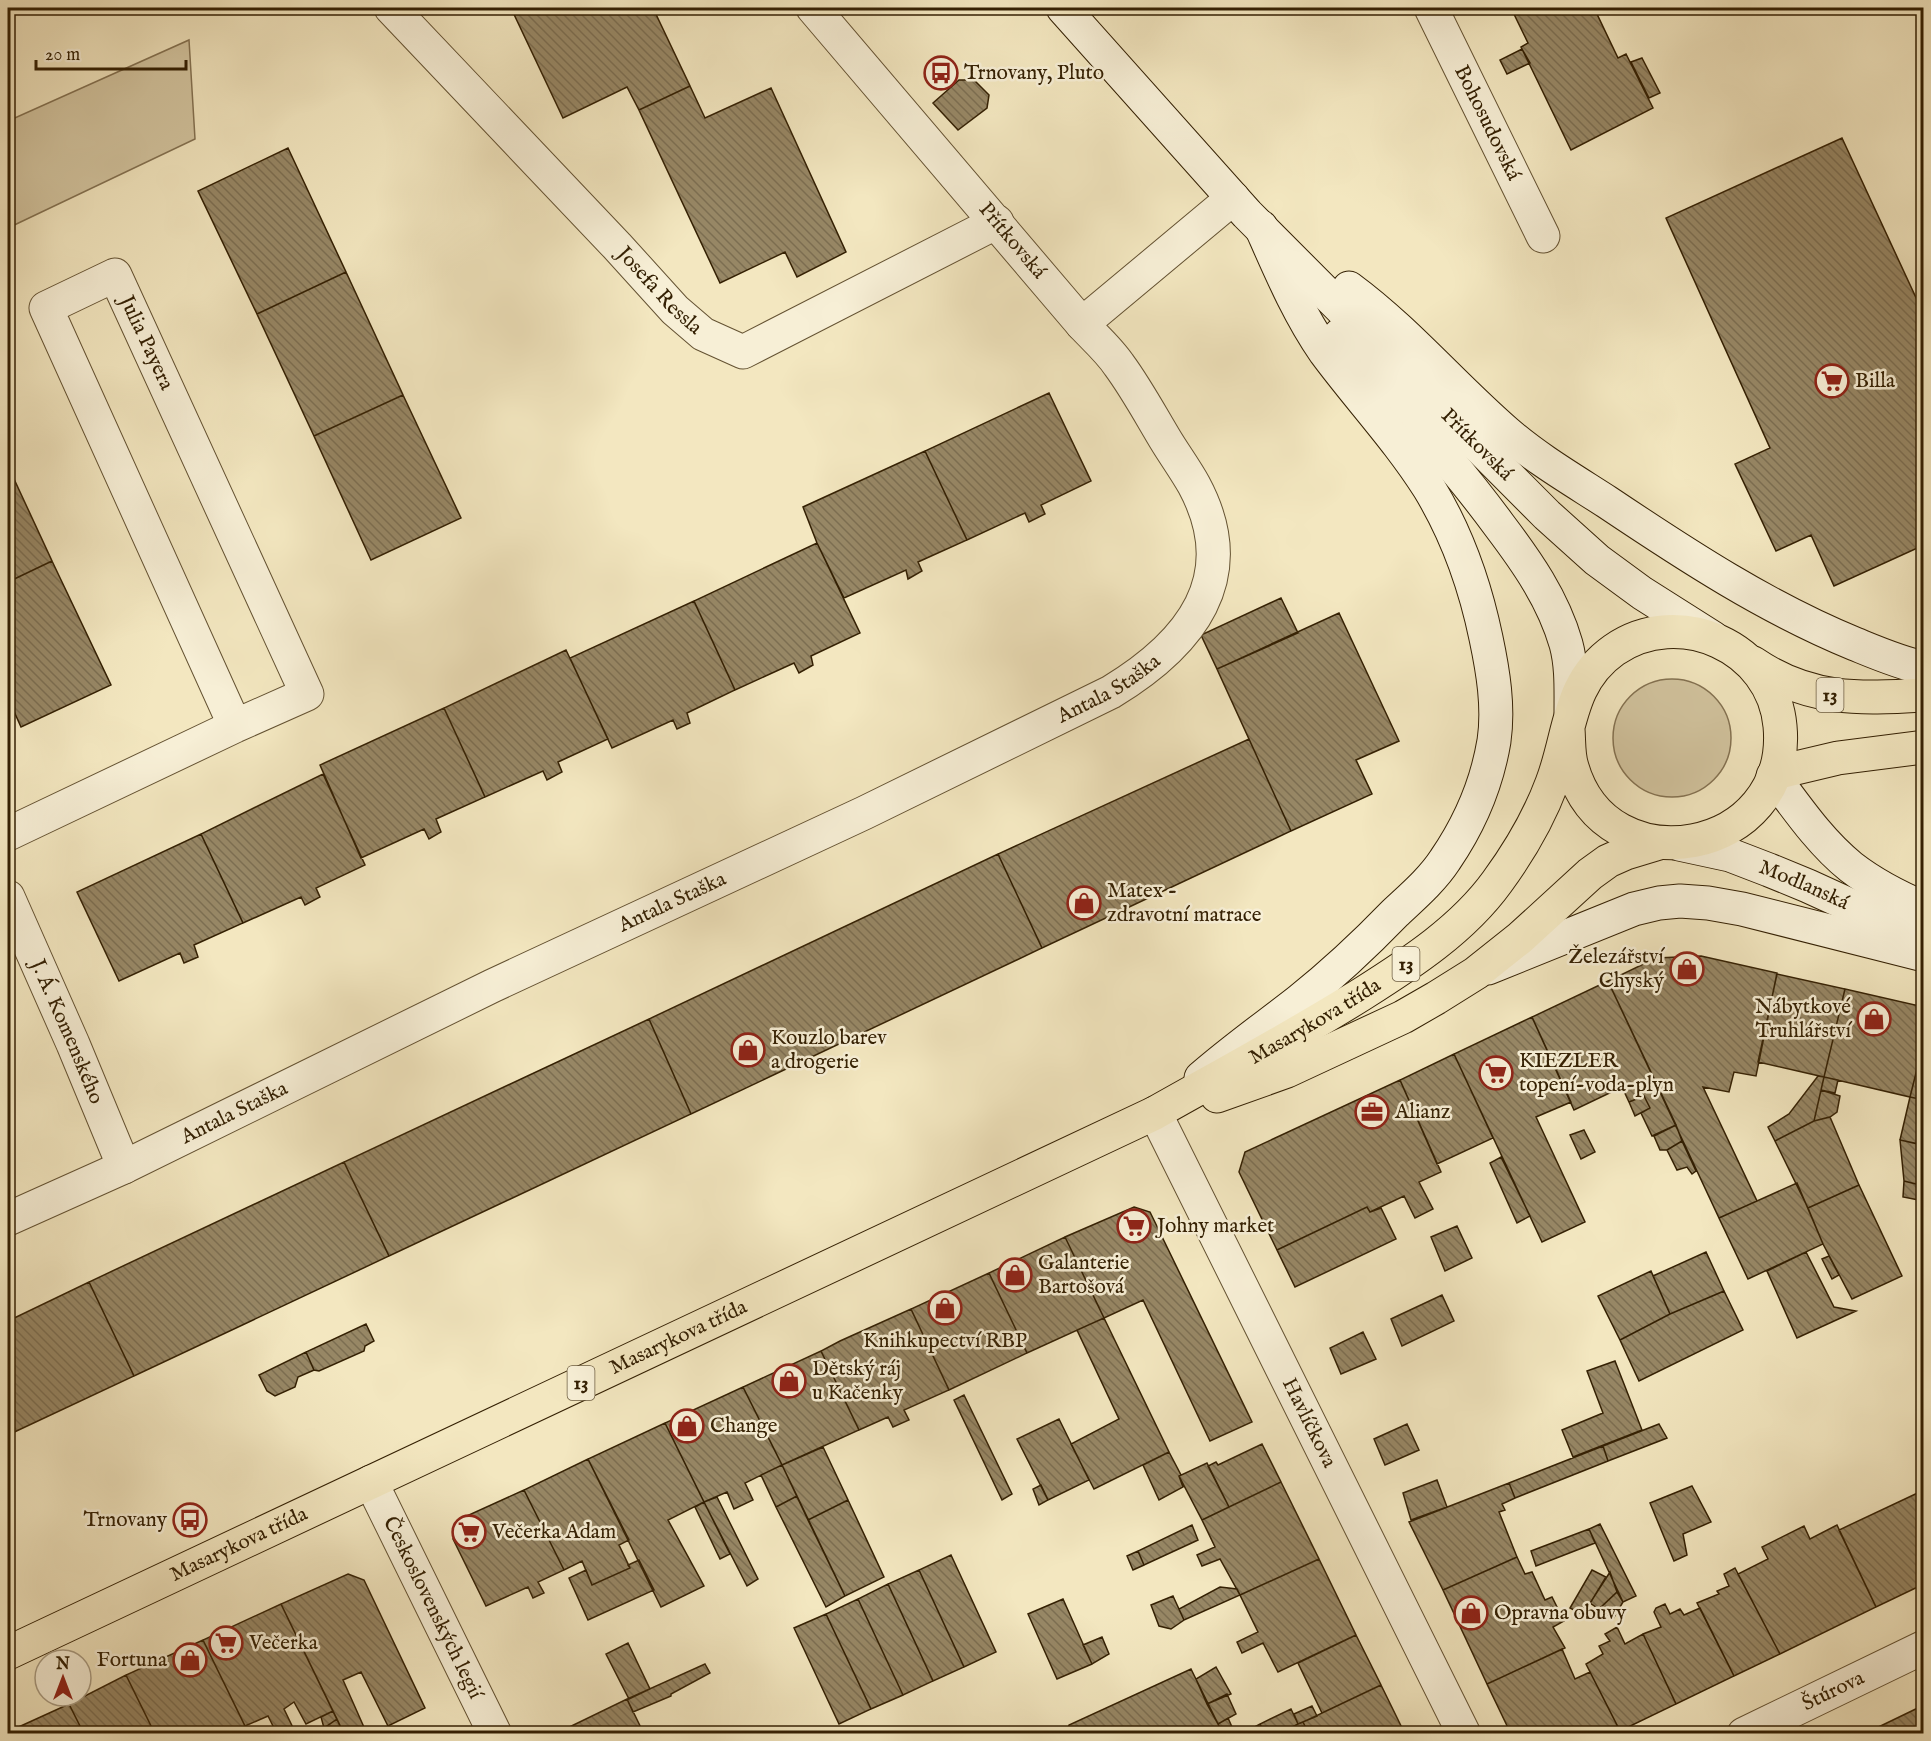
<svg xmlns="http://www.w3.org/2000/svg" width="1931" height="1741" font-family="'IM FELL English',serif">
  <defs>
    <pattern id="building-back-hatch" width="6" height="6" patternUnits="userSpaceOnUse" patternTransform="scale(1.5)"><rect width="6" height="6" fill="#978765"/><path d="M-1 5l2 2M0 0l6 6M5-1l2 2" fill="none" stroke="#7c6e51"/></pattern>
  </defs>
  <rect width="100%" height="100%" fill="#f3e7c0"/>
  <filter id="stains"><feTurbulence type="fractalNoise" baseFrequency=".00333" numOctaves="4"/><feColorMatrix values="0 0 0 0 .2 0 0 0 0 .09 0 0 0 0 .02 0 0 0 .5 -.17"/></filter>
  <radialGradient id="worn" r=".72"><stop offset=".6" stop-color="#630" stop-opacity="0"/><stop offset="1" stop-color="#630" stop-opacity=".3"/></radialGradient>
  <path fill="#d3c5a0" stroke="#847252" stroke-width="1.5" d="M189 40 195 139 8 228V121Z
    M1613 738a59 59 0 1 1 118 0a59 59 0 1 1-118 0Z"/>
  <path fill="url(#building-back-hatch)" stroke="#342003" stroke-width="1.5" d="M511 8H653L690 86 639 110 627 87 563 118Z
    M1511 8H1605L1606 10 1597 14 1618 58 1626 54 1653 108 1571 150 1522 49 1521 47 1528 43Z
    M1746 8H1763L1749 13Z
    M1522 49 1530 63 1507 74 1500 60Z
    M1642 58 1660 93 1649 98 1631 62Z
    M959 80H974L989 95 987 108 958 130 933 103Z
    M690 86 705 118 771 88 846 252 797 277 785 252 720 283 639 110Z
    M1842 138 1924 315V545L1834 586 1811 535 1776 551 1735 464 1770 448 1666 218Z
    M288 148 346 272 257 314 198 191Z
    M346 272 403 395 314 436 257 314Z
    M1049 393 1091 481 1041 505 1045 514 1029 522 1025 513 967 540 925 451Z
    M403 395 461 518 371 560 314 436Z
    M925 451 967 540 918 562 922 571 908 579 906 570 844 598 817 543 803 507Z
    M8 466 52 561 8 582Z
    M817 543 860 633 811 656 813 665 799 673 794 663 735 690 694 601Z
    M52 561 111 685 21 727 8 698V582Z
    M1281 598 1298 633 1217 669 1201 635Z
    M694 601 735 690 687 713 690 723 677 729 673 720 612 748 570 658Z
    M1339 613 1399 741 1356 760 1372 794 1291 831 1217 669Z
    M566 650 608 739 558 762 562 772 547 780 543 771 485 797 444 708Z
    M444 708 485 797 436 819 441 832 429 839 424 829 361 858 320 765Z
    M1249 739 1291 831 1042 948 998 854Z
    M323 774 365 865 316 888 320 897 305 905 301 897 243 923 201 834Z
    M201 834 243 923 194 945 198 957 184 963 180 953 119 981 77 892Z
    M998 854 1042 948 691 1114 649 1019Z
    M1701 956 1777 973 1756 1076 1734 1072 1729 1092 1703 1087 1757 1201 1719 1218 1608 981 1656 958Z
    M1777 974 1845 989 1824 1077 1758 1062Z
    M1608 981 1676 1125 1652 1136 1641 1113 1650 1108 1644 1096 1629 1102 1622 1087 1574 1110 1532 1017Z
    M1845 989 1924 1007V1041L1910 1097 1824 1077Z
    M1532 1017 1571 1102 1536 1117 1585 1222 1542 1242 1454 1054Z
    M649 1019 691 1114 389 1256 344 1162Z
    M1924 1041V1100L1910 1097Z
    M1454 1054 1493 1138 1437 1164 1400 1080Z
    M1818 1076 1824 1077 1814 1121 1775 1141 1768 1127 1789 1114Z
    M1824 1077 1838 1080 1835 1093 1821 1090Z
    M1400 1080 1441 1172 1419 1182 1433 1209 1415 1218 1404 1196 1370 1212 1367 1207 1277 1250 1239 1172 1245 1152Z
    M1821 1090 1840 1096 1837 1112 1830 1117 1814 1121Z
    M1644 1096 1650 1108 1635 1116 1629 1102Z
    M1910 1097 1924 1100V1120L1918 1144 1900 1140Z
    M1830 1117 1859 1185 1808 1208 1775 1141 1814 1121Z
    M1676 1125 1682 1141 1667 1150H1660L1654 1136Z
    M1584 1130 1595 1152 1581 1159 1570 1135Z
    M1900 1140 1924 1145V1186L1904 1181Z
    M1682 1141 1696 1171 1692 1174 1687 1167 1677 1170 1667 1150Z
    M1501 1157 1530 1216 1517 1223 1490 1163Z
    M344 1162 389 1256 134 1376 89 1282Z
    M1904 1181 1924 1186V1201L1903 1197Z
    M1797 1183 1823 1244 1748 1279 1719 1218Z
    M1859 1185 1902 1276 1852 1299 1823 1244 1808 1208Z
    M1134 1207 1150 1212 1252 1422 1210 1441 1143 1300 1104 1318 1065 1237Z
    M1367 1207 1370 1212 1381 1208 1396 1239 1295 1287 1277 1250Z
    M1457 1226 1472 1258 1445 1271 1431 1237Z
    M1065 1237 1104 1318 1027 1353 989 1273Z
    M1706 1252 1724 1291 1670 1314 1653 1276Z
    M1806 1252 1834 1307 1856 1311 1797 1338 1767 1271Z
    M1829 1256 1839 1275 1832 1279 1822 1259Z
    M1651 1271 1670 1314 1620 1340 1598 1296Z
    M989 1273 1027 1353 949 1390 911 1309Z
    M89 1282 134 1376 8 1435V1321Z
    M1724 1291 1743 1330 1639 1381 1620 1340 1670 1314Z
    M1442 1295 1454 1321 1402 1346 1391 1319Z
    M911 1309 949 1390 904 1410 909 1420 893 1427 888 1417 859 1430 821 1351 840 1341Z
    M1104 1318 1169 1452 1094 1489 1071 1444 1119 1419 1077 1330Z
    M366 1324 374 1341 365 1346 364 1351 319 1371 314 1370 306 1352Z
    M1363 1332 1376 1359 1341 1374 1330 1348Z
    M821 1351 859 1430 782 1465 743 1387Z
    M306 1352 314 1370 298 1377 295 1387 275 1396 267 1391 259 1375Z
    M1615 1361 1642 1430 1573 1457 1562 1430 1603 1413 1587 1371Z
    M743 1387 782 1465 745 1483 753 1500 734 1509 727 1492 704 1502 665 1423Z
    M964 1395 1012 1494 1002 1500 954 1400Z
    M1059 1419 1089 1480 1048 1500 1017 1439Z
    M665 1423 704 1502 668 1520 704 1586 661 1607 588 1459Z
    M1407 1424 1419 1450 1385 1465 1374 1439Z
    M1659 1424 1667 1438 1608 1461 1603 1446Z
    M1262 1444 1281 1482 1229 1507 1208 1466 1216 1462 1218 1465Z
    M1603 1446 1608 1461 1515 1498 1509 1483Z
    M823 1447 848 1500 808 1520 782 1465Z
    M1169 1452 1181 1475 1179 1476 1183 1487 1159 1500 1143 1465Z
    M588 1459 629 1540 619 1545 630 1568 592 1585 582 1561 564 1570 524 1490Z
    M1207 1463 1229 1507 1202 1520 1179 1476Z
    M782 1465 797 1496 776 1507 761 1475Z
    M1437 1480 1447 1507 1411 1520 1403 1493Z
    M1281 1482 1319 1559 1240 1595 1220 1559 1202 1566 1197 1555 1215 1547 1202 1520Z
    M1509 1483 1515 1498 1502 1504 1505 1510 1499 1512 1517 1557 1443 1590 1409 1522Z
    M1041 1485 1048 1500 1039 1505 1033 1489Z
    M1692 1486 1711 1522 1683 1534 1687 1555 1674 1561 1650 1503Z
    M524 1490 564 1570 538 1582 544 1593 533 1598 528 1587 486 1606 453 1539 460 1519Z
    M1924 1490V1584L1876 1607 1839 1530Z
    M797 1496 845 1596 826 1607 776 1507Z
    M717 1497 758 1579 747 1586 704 1502Z
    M848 1500 884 1577 845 1596 808 1520Z
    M704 1502 730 1554 720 1559 695 1507Z
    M1600 1524 1636 1596 1623 1602 1589 1529Z
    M1192 1525 1198 1540 1144 1565 1138 1551Z
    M1837 1525 1876 1607 1780 1654 1738 1574 1768 1559 1762 1547 1804 1526 1810 1539Z
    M1589 1529 1595 1543 1536 1566 1531 1551Z
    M1138 1551 1144 1565 1133 1570 1127 1556Z
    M951 1555 996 1652 964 1667 919 1570Z
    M1517 1557 1525 1574 1532 1572 1545 1600 1552 1597 1564 1621 1553 1627 1565 1648 1487 1684 1443 1590Z
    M1319 1559 1356 1635 1278 1672 1263 1643 1242 1653 1237 1642 1258 1632 1240 1595Z
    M639 1560 654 1590 588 1620 569 1578 586 1570 592 1585 630 1568 628 1565Z
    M1735 1568 1780 1654 1734 1676 1697 1603 1719 1594 1717 1591 1729 1586 1724 1574Z
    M919 1570 964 1667 933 1681 888 1584Z
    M1592 1570 1606 1577 1583 1615 1570 1608Z
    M1610 1572 1617 1592 1599 1609 1590 1603Z
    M348 1574 364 1580 425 1708 388 1726 361 1672 343 1680 367 1734H344L281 1604Z
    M888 1584 933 1681 903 1695 858 1599Z
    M1220 1587 1237 1589 1240 1595 1184 1620 1179 1609Z
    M1617 1592 1623 1602 1613 1619 1599 1609Z
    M1173 1596 1184 1620 1171 1629 1159 1626 1151 1605Z
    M858 1599 903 1695 871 1709 826 1614Z
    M1063 1599 1092 1664 1057 1679 1028 1614Z
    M281 1604 333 1711 306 1724 294 1702 284 1709 295 1732 291 1734H277L268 1716 245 1726 203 1640Z
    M1665 1604 1670 1614 1680 1609 1684 1615 1700 1608 1734 1676 1676 1704 1643 1634 1661 1627 1654 1612 1656 1608Z
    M826 1614 871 1709 839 1724 794 1628Z
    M1617 1627 1625 1644 1643 1634 1676 1704 1620 1731 1586 1664 1603 1654 1599 1646 1610 1641 1605 1634Z
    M1356 1635 1381 1685 1322 1713 1298 1663Z
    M1102 1637 1109 1654 1092 1664 1083 1645Z
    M203 1640 245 1726 229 1734H155L126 1675Z
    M628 1643 650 1689 629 1699 606 1654Z
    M1562 1649 1575 1679 1590 1672 1620 1731 1614 1734H1511L1487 1684Z
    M705 1664 710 1673 671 1694V1696L633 1712 627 1699Z
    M1216 1667 1231 1694 1207 1704 1196 1679Z
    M1191 1669 1223 1734H1066L1069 1725Z
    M126 1675 155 1734H84L69 1704Z
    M1381 1685 1405 1734H1309L1303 1722Z
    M1227 1694 1236 1714 1218 1724 1207 1704Z
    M627 1699 644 1734H555Z
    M69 1704 84 1734H13L12 1730Z
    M1924 1705V1734H1864Z
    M1312 1706 1317 1716 1298 1724 1294 1714Z
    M1291 1709 1298 1724 1279 1734H1265L1260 1724Z
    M333 1711 337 1719 324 1728 321 1717Z
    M1228 1718 1232 1727 1222 1732 1218 1724Z
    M337 1719 344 1734H327L324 1728Z
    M1303 1722 1309 1734H1279L1298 1724Z
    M1260 1724 1265 1734H1252L1251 1729Z"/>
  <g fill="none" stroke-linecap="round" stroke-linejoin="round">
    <defs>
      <g id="street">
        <path id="s1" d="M391 8 617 246 675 310 703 334 743 352 997 222"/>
        <path id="s2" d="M1431 8 1543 236"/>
        <path d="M1082 324 1233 198"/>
        <path d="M8 834 235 726 307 694 115 275 46 308 235 726"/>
        <path id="s3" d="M8 897 73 1044 124 1167"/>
        <path id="s4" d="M1155 1113 1464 1734"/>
        <path id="s5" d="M8 1219 124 1167 492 986 864 813 1111 692C1190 644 1244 578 1194 485 1185 469 1174 454 1165 439 1150 414 1136 388 1119 365 1109 350 1094 337 1082 324L813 8"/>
        <path id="s6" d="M371 1482 495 1734"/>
        <path id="s7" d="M1744 1734 1924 1647"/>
      </g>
      <g id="secondary">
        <path id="s8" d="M1063 8 1247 214 1547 515 1597 560 1642 593 1713 638"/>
        <path d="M1349 288C1406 330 1453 386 1506 432 1537 459 1573 480 1607 502 1686 555 1767 608 1855 644 1877 653 1900 663 1924 668"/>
        <path d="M1340 335C1393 398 1450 458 1499 525 1527 562 1553 599 1566 644 1572 666 1571 689 1571 712"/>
        <path d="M1773 776C1797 808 1820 842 1851 867 1873 884 1898 897 1924 908"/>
        <path id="s9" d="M1679 844 1730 855 1769 870 1808 886 1924 939"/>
        <path d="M1488 968 1634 909 1659 903 1680 901 1708 903 1742 909 1924 955"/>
        <path d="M1201 1078C1233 1050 1267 1026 1299 1001 1333 974 1365 944 1395 913 1412 897 1432 880 1445 860 1469 825 1487 783 1494 741 1499 707 1493 671 1486 638 1475 585 1457 534 1429 488 1398 439 1359 398 1325 352 1298 313 1280 270 1261 227"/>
      </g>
      <g id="primary">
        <path d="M1753 663C1809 701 1858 699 1924 695"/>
        <path d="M1775 773 1838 758 1924 747"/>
        <path d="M1217 1096 1287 1071 1403 1017 1436 998 1476 973 1520 938 1590 874 1608 861 1626 853 1659 843"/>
        <path id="s10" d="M8 1653 1155 1113C1224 1074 1295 1036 1362 994 1411 963 1463 929 1497 882 1519 852 1539 818 1552 783 1571 734 1567 683 1614 650 1679 605 1773 647 1780 726 1792 855 1607 889 1572 767 1568 755 1569 742 1568 729"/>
      </g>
    </defs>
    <use href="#street" stroke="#645232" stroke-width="35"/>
    <use href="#secondary" stroke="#342003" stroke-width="35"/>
    <use href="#primary" stroke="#342003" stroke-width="35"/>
    <use href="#street" stroke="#f7efd6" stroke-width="33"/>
    <use href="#secondary" stroke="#f7efd6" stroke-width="33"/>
    <use href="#primary" stroke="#f3e7c0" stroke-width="33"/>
  </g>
  <defs>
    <symbol id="bus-ring" viewBox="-11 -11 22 22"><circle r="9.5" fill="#f7efd6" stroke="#8f2418" stroke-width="1.5"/><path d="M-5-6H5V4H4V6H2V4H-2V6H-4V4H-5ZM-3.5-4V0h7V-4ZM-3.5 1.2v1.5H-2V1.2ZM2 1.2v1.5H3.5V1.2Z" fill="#8f2418"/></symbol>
    <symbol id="supermarket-ring" viewBox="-11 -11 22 22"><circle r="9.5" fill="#f7efd6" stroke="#8f2418" stroke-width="1.5"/><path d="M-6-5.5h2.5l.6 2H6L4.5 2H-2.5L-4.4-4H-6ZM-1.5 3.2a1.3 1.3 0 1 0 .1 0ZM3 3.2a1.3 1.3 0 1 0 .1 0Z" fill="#8f2418"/></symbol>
    <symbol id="shop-ring" viewBox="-11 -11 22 22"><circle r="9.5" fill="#f7efd6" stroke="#8f2418" stroke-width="1.5"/><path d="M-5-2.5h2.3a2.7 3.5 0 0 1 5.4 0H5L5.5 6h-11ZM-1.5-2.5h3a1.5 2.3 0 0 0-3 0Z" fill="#8f2418"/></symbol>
    <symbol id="office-ring" viewBox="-11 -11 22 22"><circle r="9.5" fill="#f7efd6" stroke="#8f2418" stroke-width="1.5"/><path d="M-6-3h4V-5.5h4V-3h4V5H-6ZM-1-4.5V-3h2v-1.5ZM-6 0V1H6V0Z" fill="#8f2418"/></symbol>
  </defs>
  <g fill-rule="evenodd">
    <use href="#bus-ring" x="922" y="54" width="38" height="38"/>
    <use href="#supermarket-ring" x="1813" y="362" width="38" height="38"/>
    <use href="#shop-ring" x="1065" y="884" width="38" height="38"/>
    <use href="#shop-ring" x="1668" y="950" width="38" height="38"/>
    <use href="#shop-ring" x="1855" y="1000" width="38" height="38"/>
    <use href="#shop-ring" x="729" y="1031" width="38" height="38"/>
    <use href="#supermarket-ring" x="1477" y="1054" width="38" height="38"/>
    <use href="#office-ring" x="1353" y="1093" width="38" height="38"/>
    <use href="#supermarket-ring" x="1115" y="1207" width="38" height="38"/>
    <use href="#shop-ring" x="996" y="1256" width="38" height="38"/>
    <use href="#shop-ring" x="926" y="1289" width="38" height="38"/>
    <use href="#shop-ring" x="770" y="1362" width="38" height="38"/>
    <use href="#shop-ring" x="668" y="1407" width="38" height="38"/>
    <use href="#bus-ring" x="171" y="1501" width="38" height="38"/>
    <use href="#supermarket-ring" x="450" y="1513" width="38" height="38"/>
    <use href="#shop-ring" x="1452" y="1594" width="38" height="38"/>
    <use href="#supermarket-ring" x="207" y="1624" width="38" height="38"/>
    <use href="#shop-ring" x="171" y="1641" width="38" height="38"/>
  </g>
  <g text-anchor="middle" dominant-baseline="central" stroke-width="5" stroke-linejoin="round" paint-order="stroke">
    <g fill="#f7efd6" stroke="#6e5e42" stroke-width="1.5">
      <rect x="1816.5" y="678" width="27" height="34" rx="4.5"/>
      <rect x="1392.5" y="947" width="27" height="34" rx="4.5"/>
      <rect x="567.5" y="1366" width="27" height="34" rx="4.5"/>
    </g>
    <g font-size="20" font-weight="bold" fill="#342003">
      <text x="1830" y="695">13</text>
      <text x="1406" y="964">13</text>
      <text x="581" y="1383">13</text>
    </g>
    <g font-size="21" fill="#342003" stroke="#f7efd6" text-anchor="start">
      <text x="964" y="73">Trnovany, Pluto</text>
      <text x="1855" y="381">Billa</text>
      <text x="1107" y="891">Matex -<tspan x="1107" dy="24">zdravotní matrace</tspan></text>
      <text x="1664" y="957" text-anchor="end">Železářství<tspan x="1664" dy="24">Chyský</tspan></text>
      <text x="1851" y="1007" text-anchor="end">Nábytkové<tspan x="1851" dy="24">Truhlářství</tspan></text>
      <text x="771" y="1038">Kouzlo barev<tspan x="771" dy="24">a drogerie</tspan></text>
      <text x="1519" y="1061">KIEZLER<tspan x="1519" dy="24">topení-voda-plyn</tspan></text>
      <text x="1395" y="1112">Alianz</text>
      <text x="1157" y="1226">Johny market</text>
      <text x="1038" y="1263">Galanterie<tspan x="1038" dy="24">Bartošová</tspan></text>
      <text x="945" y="1341" text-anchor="middle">Knihkupectví RBP</text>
      <text x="812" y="1369">Dětský ráj<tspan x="812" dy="24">u Kačenky</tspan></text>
      <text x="710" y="1426">Change</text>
      <text x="167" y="1520" text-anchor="end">Trnovany</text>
      <text x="492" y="1532">Večerka Adam</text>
      <text x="1494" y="1613">Opravna obuvy</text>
      <text x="249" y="1643">Večerka</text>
      <text x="167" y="1660" text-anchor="end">Fortuna</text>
    </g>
    <g font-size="21" fill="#342003" stroke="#f7efd6">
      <text stroke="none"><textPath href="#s2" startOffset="128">Bohosudovská</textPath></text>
      <text transform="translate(1012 241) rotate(50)">Přítkovská</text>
      <text stroke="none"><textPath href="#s1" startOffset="390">Josefa Ressla</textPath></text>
      <text transform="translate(146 343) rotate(65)">Julia Payera</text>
      <text stroke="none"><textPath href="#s8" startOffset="602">Přítkovská</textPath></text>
      <text stroke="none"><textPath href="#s5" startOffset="1222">Antala Staška</textPath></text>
      <text stroke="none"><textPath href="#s9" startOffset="132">Modlanská</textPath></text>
      <text stroke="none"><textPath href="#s5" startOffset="736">Antala Staška</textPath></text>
      <text stroke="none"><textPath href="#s10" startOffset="1452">Masarykova třída</textPath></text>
      <text stroke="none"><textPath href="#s3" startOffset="147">J. Á. Komenského</textPath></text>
      <text stroke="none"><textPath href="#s5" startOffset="250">Antala Staška</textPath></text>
      <text stroke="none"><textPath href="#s10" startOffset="741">Masarykova třída</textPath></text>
      <text stroke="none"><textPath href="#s4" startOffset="346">Havlíčkova</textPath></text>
      <text stroke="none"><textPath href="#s10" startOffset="255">Masarykova třída</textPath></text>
      <text stroke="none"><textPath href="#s6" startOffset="140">Československých legií</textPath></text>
      <text stroke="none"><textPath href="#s7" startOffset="99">Štúrova</textPath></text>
    </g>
  </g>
  <rect width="1931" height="1741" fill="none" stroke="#f3e7c0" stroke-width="30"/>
  <rect x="9" y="9" width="1913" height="1723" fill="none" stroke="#342003" stroke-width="3"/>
  <rect x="15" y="15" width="1901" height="1711" fill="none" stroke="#342003" stroke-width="1.5"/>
  <g transform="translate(63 1678)"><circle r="28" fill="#f7efd6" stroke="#a99c82" stroke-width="1.5"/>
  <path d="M0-4.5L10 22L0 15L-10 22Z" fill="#8f2418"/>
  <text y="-9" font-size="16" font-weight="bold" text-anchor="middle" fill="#342003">N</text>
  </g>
  <path d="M36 60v9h150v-9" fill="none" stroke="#342003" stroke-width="3"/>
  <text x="45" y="60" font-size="18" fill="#342003" stroke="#f7efd6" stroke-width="4.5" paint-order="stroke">20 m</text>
  <rect width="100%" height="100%" filter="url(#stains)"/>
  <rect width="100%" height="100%" fill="url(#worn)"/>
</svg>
